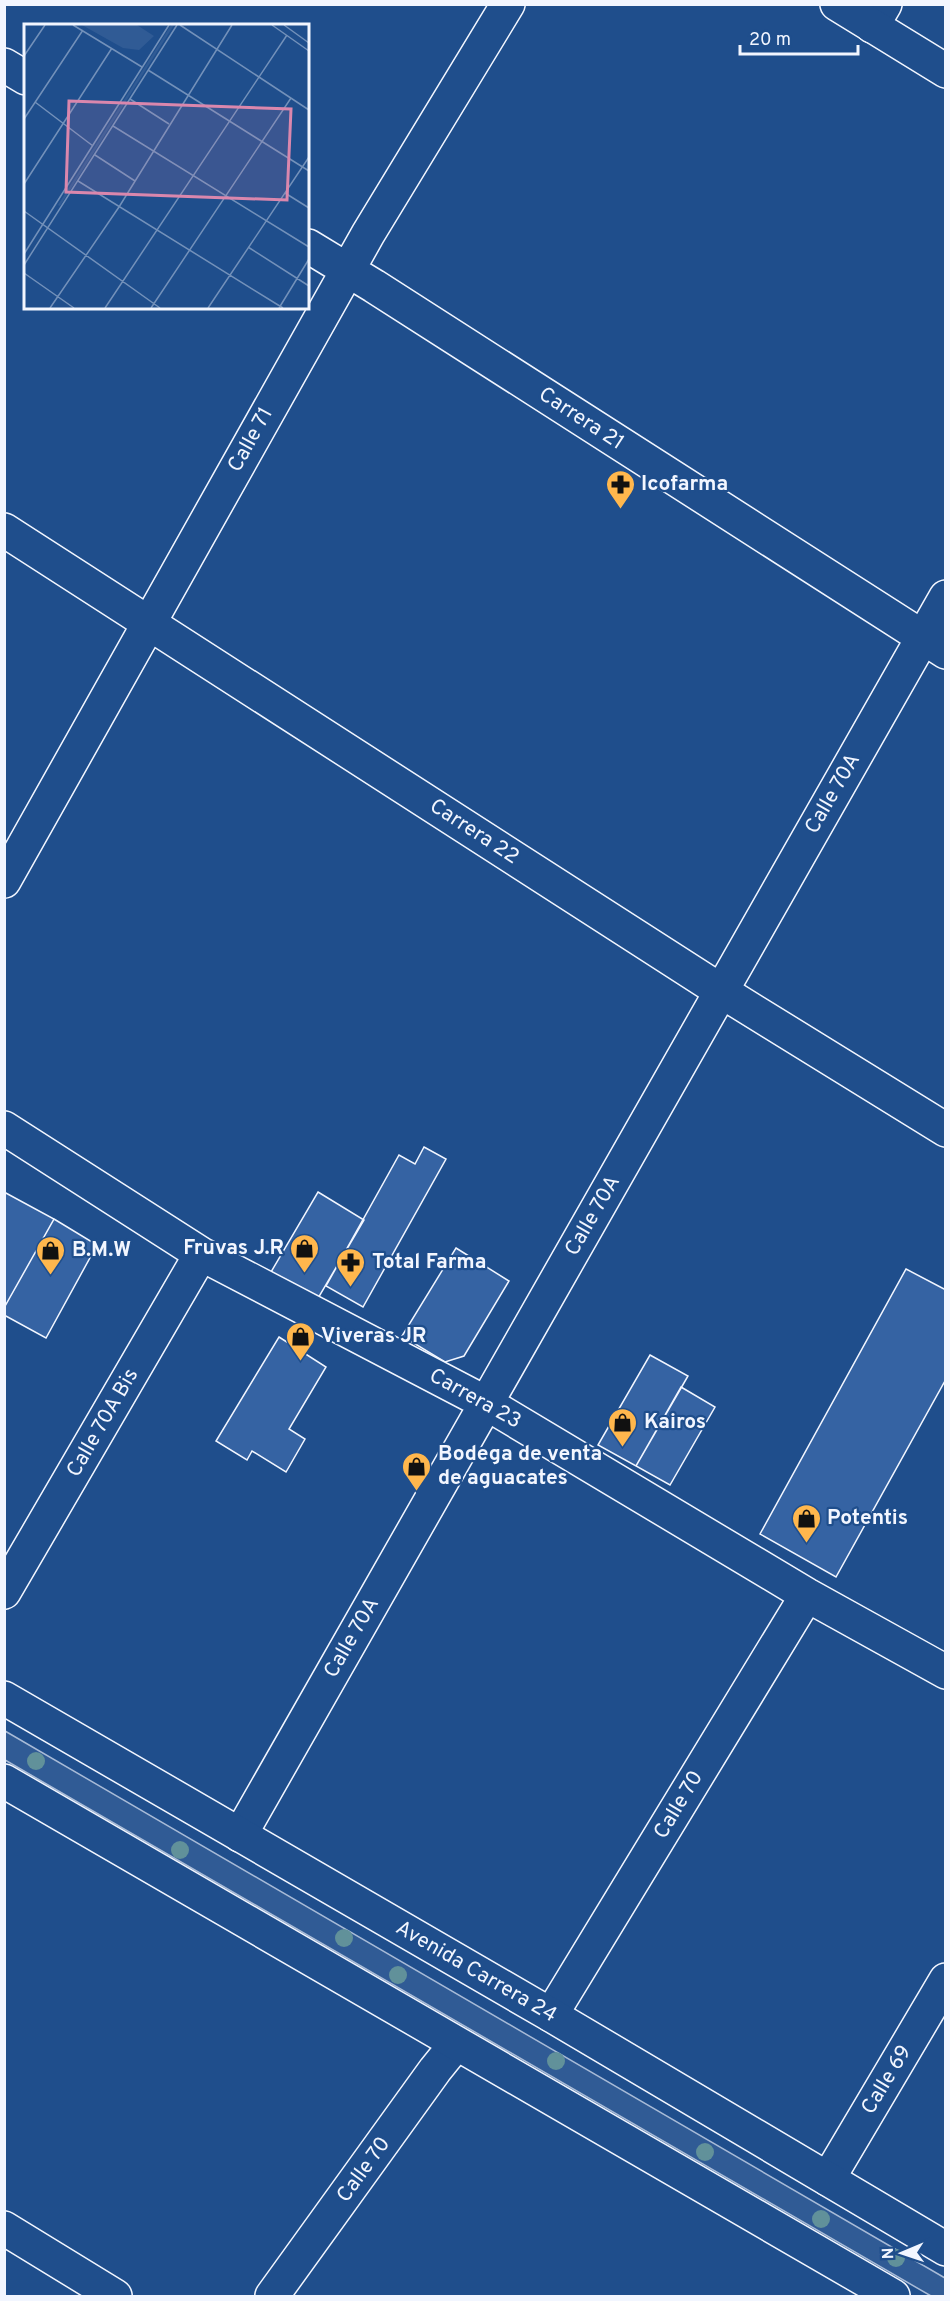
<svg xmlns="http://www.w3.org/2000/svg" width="950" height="2301" font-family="Overpass,sans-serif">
  <rect width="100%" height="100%" fill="#1f4e8c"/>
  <path fill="#305b95" stroke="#a8bbd7" stroke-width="1.5" d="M5 1731 945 2278V2296H931L5 1760Z"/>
  <path fill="#3563a3" stroke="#f2f6ff" stroke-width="1.5" d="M424 1147 446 1159 363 1307 326 1286 399 1155 415 1164Z
    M4 1192 54 1219 4 1308Z
    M318 1192 364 1220 317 1300 271 1272Z
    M54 1219 97 1245 46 1338 4 1315V1308Z
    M456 1248 509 1281 464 1356 445 1362 402 1336Z
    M906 1269 946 1290V1379L836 1577 760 1534Z
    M279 1337 326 1367 289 1429 305 1439 286 1472 252 1451 247 1460 216 1441Z
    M650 1355 688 1376 636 1466 598 1445Z
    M681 1387 715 1407 670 1485 636 1466Z"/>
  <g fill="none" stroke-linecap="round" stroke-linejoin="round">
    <defs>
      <path id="minor" d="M872 26 885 4
        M4 65 26 78
        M308 246 374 286 946 652
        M4 530 721 991 946 1130
        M4 881 368 234 508 4
        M4 1128 201 1254 486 1403 807 1595 946 1672
        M4 1592 201 1254
        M240 1835 946 597
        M551 2015 807 1595
        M4 2228 115 2296
        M272 2296 435 2070 456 2044"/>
      <path id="tertiary" d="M837 4 946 71
        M828 2179 946 1980"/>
      <path id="secondary" d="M4 1698 551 2015 946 2249
        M4 1781 893 2296"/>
    </defs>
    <use href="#minor" stroke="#f2f6ff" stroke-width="36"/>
    <use href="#tertiary" stroke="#f2f6ff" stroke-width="36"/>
    <use href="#secondary" stroke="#f2f6ff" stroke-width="36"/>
    <use href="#minor" stroke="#1f4e8c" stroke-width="33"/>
    <use href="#tertiary" stroke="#1f4e8c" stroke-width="33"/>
    <use href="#secondary" stroke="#1f4e8c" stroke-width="33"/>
  </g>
  <g fill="#61919a">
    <circle cx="36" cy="1761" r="9"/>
    <circle cx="180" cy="1850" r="9"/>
    <circle cx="344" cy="1938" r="9"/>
    <circle cx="398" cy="1975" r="9"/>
    <circle cx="556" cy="2061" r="9"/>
    <circle cx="705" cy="2152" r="9"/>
    <circle cx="821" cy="2219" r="9"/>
    <circle cx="896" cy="2258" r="9"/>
  </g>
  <defs>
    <symbol id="pharmacy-pin" viewBox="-11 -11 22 30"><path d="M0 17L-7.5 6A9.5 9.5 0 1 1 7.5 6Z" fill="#ffb74d" stroke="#1f4e8c"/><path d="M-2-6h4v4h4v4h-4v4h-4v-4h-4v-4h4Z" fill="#111"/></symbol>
    <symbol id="shop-pin" viewBox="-11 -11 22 30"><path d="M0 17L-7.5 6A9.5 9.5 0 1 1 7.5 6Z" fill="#ffb74d" stroke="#1f4e8c"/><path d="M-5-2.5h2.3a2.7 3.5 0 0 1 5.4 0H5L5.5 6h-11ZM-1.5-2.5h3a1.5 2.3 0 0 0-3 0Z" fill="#111"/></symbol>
  </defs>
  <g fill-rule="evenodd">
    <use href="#pharmacy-pin" x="604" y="468" width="33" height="45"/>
    <use href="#shop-pin" x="288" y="1232" width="33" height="45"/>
    <use href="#shop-pin" x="34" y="1234" width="33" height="45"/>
    <use href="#pharmacy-pin" x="334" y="1246" width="33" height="45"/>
    <use href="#shop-pin" x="284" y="1320" width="33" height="45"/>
    <use href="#shop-pin" x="606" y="1406" width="33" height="45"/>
    <use href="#shop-pin" x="400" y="1450" width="33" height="45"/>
    <use href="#shop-pin" x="790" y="1502" width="33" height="45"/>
  </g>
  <g text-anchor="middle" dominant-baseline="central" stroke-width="4.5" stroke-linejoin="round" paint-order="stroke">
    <g font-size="21" fill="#f2f6ff" stroke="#1f4e8c">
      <text transform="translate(581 419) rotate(33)">Carrera 21</text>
      <text transform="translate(251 440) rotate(-61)">Calle 71</text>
      <text transform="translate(833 794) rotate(-60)">Calle 70A</text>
      <text transform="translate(474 832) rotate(33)">Carrera 22</text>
      <text transform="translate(593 1216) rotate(-60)">Calle 70A</text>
      <text transform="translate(475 1399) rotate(29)">Carrera 23</text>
      <text transform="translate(103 1423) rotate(-60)">Calle 70A Bis</text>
      <text transform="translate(352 1638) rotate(-60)">Calle 70A</text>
      <text transform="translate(679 1805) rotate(-59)">Calle 70</text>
      <text transform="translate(476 1972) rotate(30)">Avenida Carrera 24</text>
      <text transform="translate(887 2080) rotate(-59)">Calle 69</text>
      <text transform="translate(364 2170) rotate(-54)">Calle 70</text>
    </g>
    <g font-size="21" font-weight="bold" fill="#f2f6ff" stroke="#1f4e8c" text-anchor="start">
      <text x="641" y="484">Icofarma</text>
      <text x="284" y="1248" text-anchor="end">Fruvas J.R</text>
      <text x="72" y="1250">B.M.W</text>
      <text x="372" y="1262">Total Farma</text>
      <text x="321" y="1336">Viveras JR</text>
      <text x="644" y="1422">Kairos</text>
      <text x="438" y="1454">Bodega de venta<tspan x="438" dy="24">de aguacates</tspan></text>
      <text x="827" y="1518">Potentis</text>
    </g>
  </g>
  <g transform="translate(24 24)">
    <rect width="285" height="285" fill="#1f4e8c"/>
    <path d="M58 1H113L130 12 115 26 99 24ZM147 1H150L36 182 34 181Z" fill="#305b95"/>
    <path fill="none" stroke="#7391ba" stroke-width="1.5" d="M49 1 118 43M156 1 285 86M248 1 285 27M260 1 285 19M0 32 21 1M124 46 285 147M106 75 145 100M11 78 69 122M0 95 59 6M89 102 285 223M71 131 111 157M54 157 259 284M0 160 88 24M261 169 285 184M0 187 136 284M224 223 285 262M0 230 145 1M0 241 153 1M0 249 50 284M26 284 95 183 208 1M81 284 263 11M127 284 267 74M184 284 285 133M255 284 285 235"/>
    <path fill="#da87ad" fill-opacity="0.15" stroke="#da87ad" stroke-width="3" d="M45 77 267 85 263 176 42 168Z"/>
    <rect width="285" height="285" fill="none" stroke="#f2f6ff" stroke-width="3"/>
  </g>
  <rect width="950" height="2301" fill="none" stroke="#f2f6ff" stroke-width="12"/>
  <g transform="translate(902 2253) rotate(268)" stroke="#1f4e8c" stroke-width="4.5" paint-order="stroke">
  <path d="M0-4.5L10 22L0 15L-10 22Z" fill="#f2f6ff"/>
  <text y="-9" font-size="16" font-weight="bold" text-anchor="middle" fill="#f2f6ff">N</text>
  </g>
  <path d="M740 45v9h118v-9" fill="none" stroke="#f2f6ff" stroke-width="3"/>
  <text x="749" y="45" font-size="18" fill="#f2f6ff" stroke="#1f4e8c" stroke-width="4.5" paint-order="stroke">20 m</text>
</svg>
